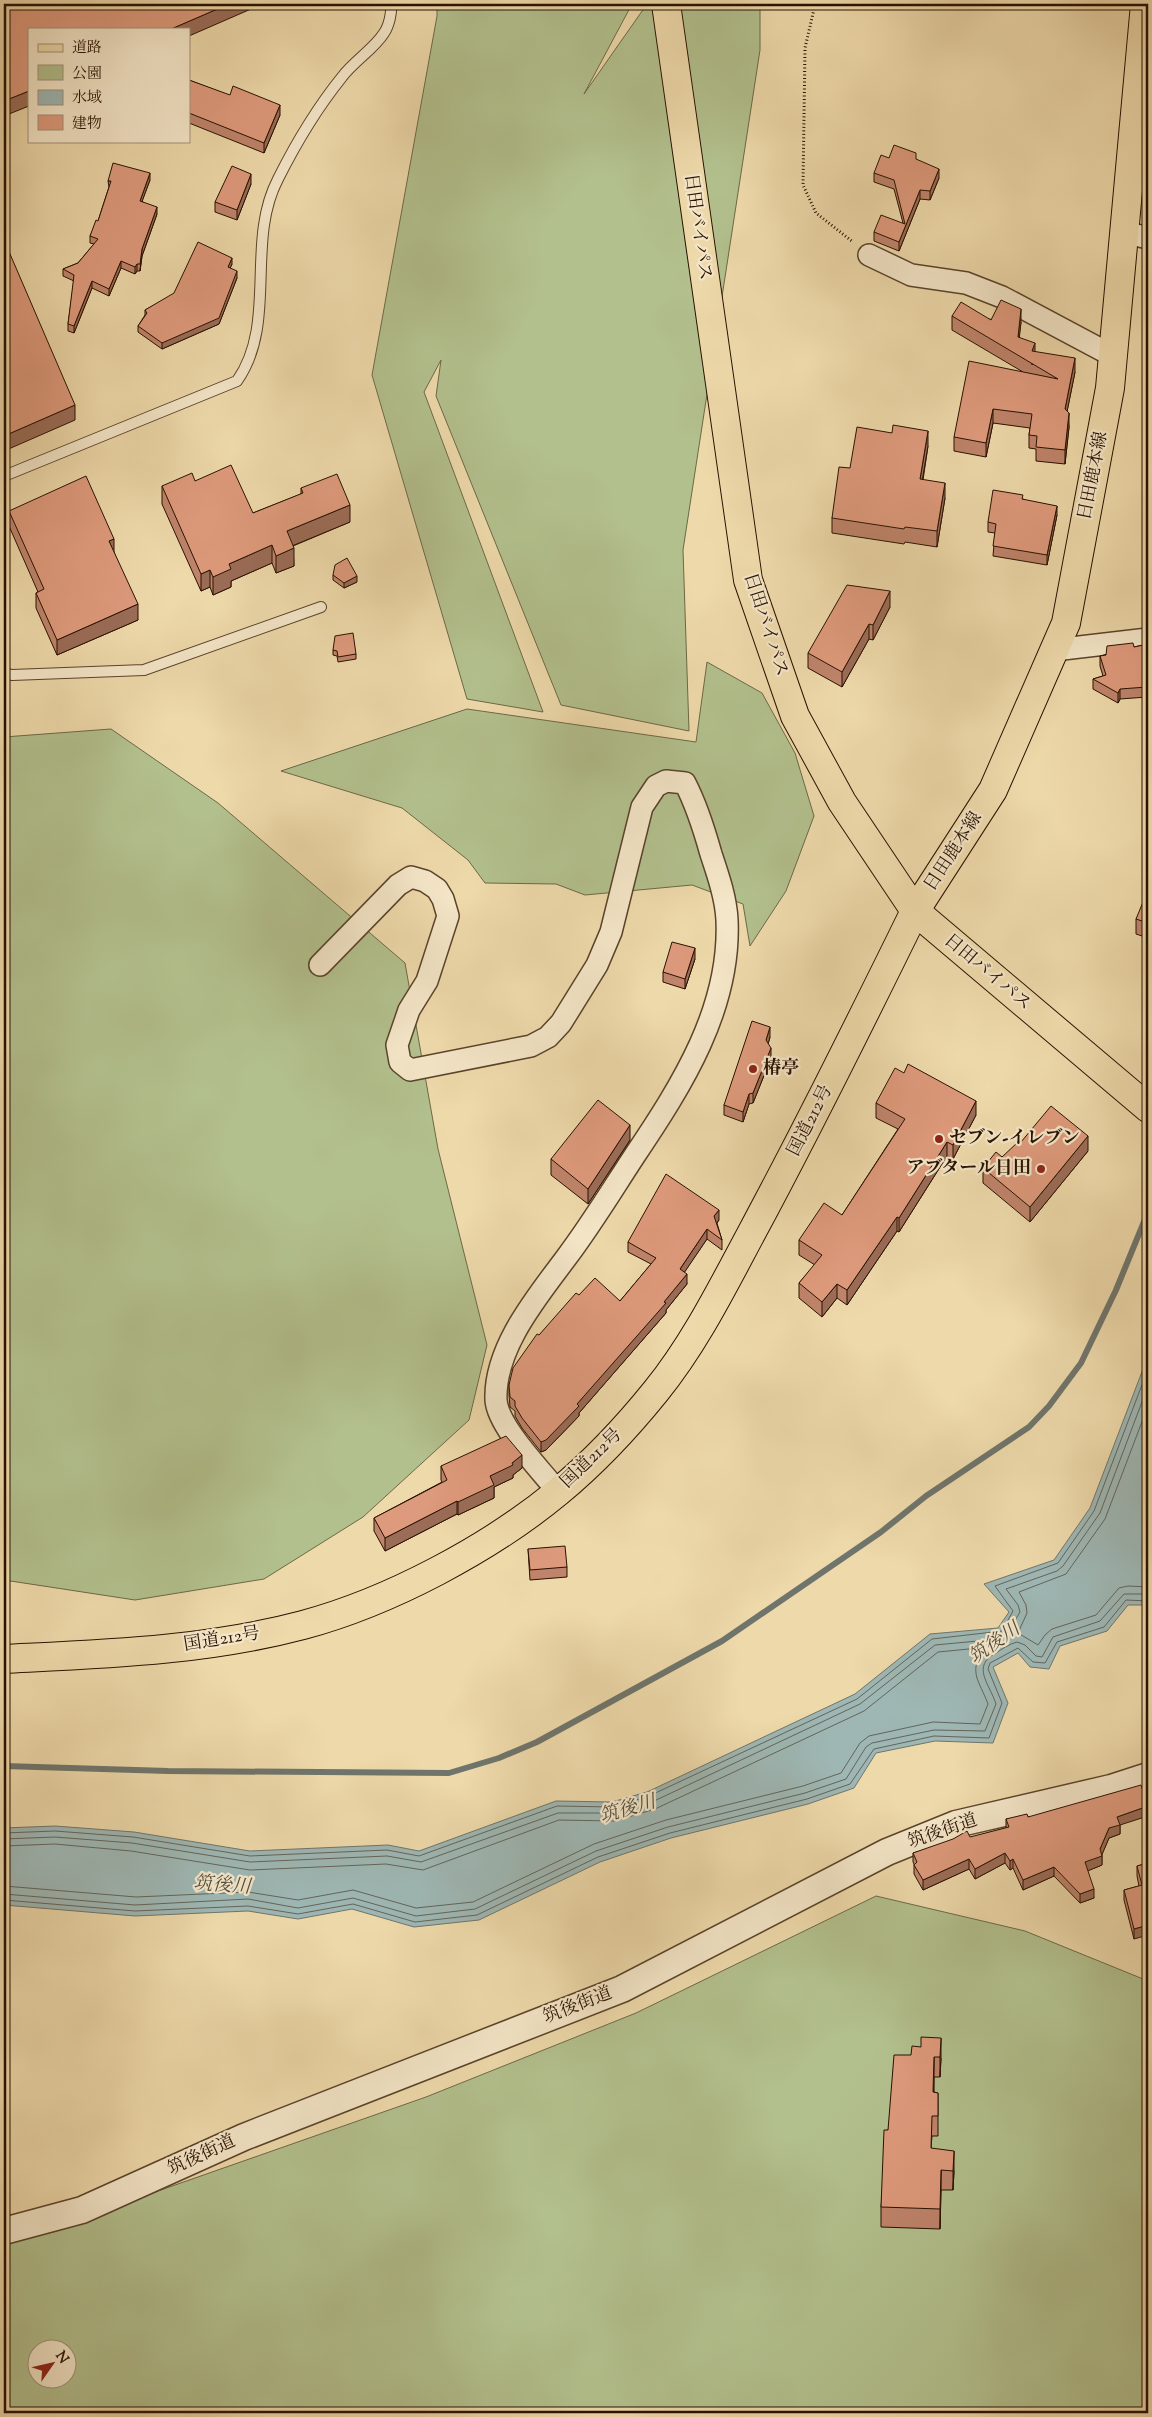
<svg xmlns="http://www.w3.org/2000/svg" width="1152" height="2417" font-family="'Sorts Mill Goudy','Noto Serif JP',serif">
  <rect width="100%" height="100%" fill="#eed9aa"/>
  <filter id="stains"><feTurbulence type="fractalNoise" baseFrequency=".004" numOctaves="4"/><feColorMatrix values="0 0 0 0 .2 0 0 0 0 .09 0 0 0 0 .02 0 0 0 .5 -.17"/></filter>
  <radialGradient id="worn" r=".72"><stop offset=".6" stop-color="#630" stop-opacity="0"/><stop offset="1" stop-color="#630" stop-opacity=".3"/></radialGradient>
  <path fill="#b2c08d" stroke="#6d6846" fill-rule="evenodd" d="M437 4H632L584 94 647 4H760V50L683 550 689 731 561 705 436 396 441 360 424 392 543 712 467 699 372 375 437 16Z
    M707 662 762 693 795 753 814 816 786 891 750 946 743 904 692 885 585 895 556 884 485 883 468 860 402 808 281 771 467 709 696 742Z
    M111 729 218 803 405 963 438 1149 487 1345 469 1420 363 1517 264 1579 135 1600 4 1580V737Z
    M876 1896 1025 1931 1148 1981V2413H4V2245L426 2097 636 2013ZM38 2350H68V2380H38Z"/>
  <path fill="#9eb7b4" stroke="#6f756c" d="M1148 1356V1605H1128L1107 1631 1060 1646 1049 1669 1030 1667 1018 1653 993 1667 1008 1703 993 1743 935 1741 876 1753 854 1788 808 1804 671 1838 600 1862 479 1920 414 1927 352 1909 298 1919 248 1911 135 1916 4 1905V1828L55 1826 134 1832 250 1851 388 1845 419 1851 556 1801 612 1802 647 1792 855 1694 930 1634 998 1628 1009 1612 984 1584 1054 1560 1090 1508Z"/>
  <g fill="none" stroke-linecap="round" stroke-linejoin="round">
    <path stroke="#63645a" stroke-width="1" d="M1148 1406 1105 1519 1066 1574 1019 1592 1026 1605 1027 1613 1018 1633 1038 1645 1045 1635 1052 1629 1096 1615 1119 1588 1128 1586 1148 1587
      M4 1833 55 1831 133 1837 250 1856 387 1850 419 1856 557 1806 613 1807 649 1796 857 1699 932 1639 1002 1631 1013 1611 995 1586 1058 1563 1094 1511 1148 1369
      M4 1839 55 1837 132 1843 250 1862 387 1856 421 1862 558 1813H614L652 1802 860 1704 935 1645 999 1639 1007 1634 1020 1612 1018 1605 1006 1589 1057 1571 1063 1566 1100 1513 1148 1386
      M4 1846 55 1844 131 1851 250 1870 386 1864 423 1870 559 1820 615 1821 655 1809 864 1711 938 1652 979 1648 982 1650C969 1674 979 1680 988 1704L980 1724 933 1722 869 1736 860 1743 841 1773 803 1786 666 1820 594 1844 473 1902 416 1908 353 1890 298 1900 248 1892 136 1897 4 1886
      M4 1894 135 1905 248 1899 298 1908 353 1898 416 1916 475 1909 596 1851 668 1827 805 1793 846 1779 866 1747 872 1743 934 1730 985 1731 996 1704C989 1683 971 1666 996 1653 1002 1649 1009 1644 1017 1642L1025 1645 1036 1656 1042 1657 1053 1637 1100 1621 1124 1594H1148
      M4 1900 135 1911 248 1906 298 1914 353 1904 415 1922 477 1915 598 1857 670 1833 807 1799 850 1784 874 1749 934 1736 989 1738 1002 1703 988 1669 990 1663 1018 1648 1033 1662 1045 1663 1057 1642 1104 1627 1126 1600 1148 1601"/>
    <path stroke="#6f756c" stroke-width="6" d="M4 1766 168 1771 449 1773 499 1758 537 1742 722 1641 881 1532 926 1496 1029 1427 1049 1406 1081 1363 1116 1290 1148 1212"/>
    <defs>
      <path id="service" d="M4 476 237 381C278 323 245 242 278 179 296 143 317 108 342 77 354 61 374 49 384 33 389 26 392 12 391 4
        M4 673 12 675 144 670 321 607"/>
      <path id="minor" d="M1124 232 1148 238
        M869 255 911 275 966 283 1002 297 1113 356
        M1054 650 1148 639
        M320 965 398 885 411 877 425 881 437 889 443 899 448 916 427 981 409 1010 397 1045 400 1062 410 1070 531 1046 548 1037 561 1023 597 965 611 932 642 807 656 786 666 781 685 783C697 806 704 829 711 854 718 875 726 898 727 920 731 1008 682 1085 635 1155 612 1190 591 1225 566 1258 537 1297 494 1348 496 1400 498 1427 541 1470 558 1492"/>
      <path id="tertiary" d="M4 2231 82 2210 244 2137 622 1989 887 1852 956 1824 1111 1788 1148 1776"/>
      <path id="primary" d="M915 911 993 790 1066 623 1110 388 1145 4"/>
      <path id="trunk" d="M666 4 748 580 795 716 842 802 915 911 1148 1108
        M4 1659C104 1654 205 1651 303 1625 389 1602 489 1549 558 1492 593 1463 627 1427 656 1391 695 1343 723 1286 752 1232 809 1126 862 1019 915 911"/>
    </defs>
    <use href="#service" stroke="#5a432a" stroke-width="12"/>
    <use href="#minor" stroke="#5a432a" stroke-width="24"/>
    <use href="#tertiary" stroke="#5a432a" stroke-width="29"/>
    <use href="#primary" stroke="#281100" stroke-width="30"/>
    <use href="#trunk" stroke="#281100" stroke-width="30"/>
    <path stroke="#281100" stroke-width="3" stroke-dasharray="1 2.5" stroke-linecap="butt" d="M819 4 814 9 805 48 803 185 816 213 853 242"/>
    <use href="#service" stroke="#f4e6c8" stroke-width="10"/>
    <use href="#minor" stroke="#f4e6c8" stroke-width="21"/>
    <use href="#tertiary" stroke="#f4e6c8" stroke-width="26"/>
    <use href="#primary" stroke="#eed9aa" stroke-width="28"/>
    <use href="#trunk" stroke="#eed9aa" stroke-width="28"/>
  </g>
  <path fill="#bf846b" stroke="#281100" d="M189 80 280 115 264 153 189 123Z
    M1148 144V211H1146Z
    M889 158 916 159 939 178 930 200 920 199 899 251 874 241V232L903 223 894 189 874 182V173Z
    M150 180 142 201 157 214 142 256 140 271H137L135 274 121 268 109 296 92 288 74 333 68 331V324L74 281 63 276V269L78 263 94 244 90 243V236L98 221 109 187 108 181Z
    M251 184 237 220 215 212V202Z
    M232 264 230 268 237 278 219 324 162 349 138 332V326L145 315V310Z
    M952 316 1021 322 1019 337 1035 352 1075 372 1067 411 1069 427 1065 464 1036 461V449L1029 448V435L1030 428 993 423 986 457 954 451V437L1023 372 952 330Z
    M928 446 923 480 945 498 937 547 905 542 904 544 832 533V518L850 468Z
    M195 481 253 513 301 494V488L350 522 293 546 294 566 276 573 272 563 231 581V587L213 595 210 587 201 591 162 504V486Z
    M1023 499 1057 515 1047 565 993 556 995 533 988 532V522Z
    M9 511 114 552 138 620 57 655 36 608V593L38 592 9 526Z
    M333 575 357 582 344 588 333 580Z
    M890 607 873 640 869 639 842 687 808 668V653Z
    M1148 644V704L1147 697 1120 699 1118 703 1093 689V679L1103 676 1100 666V656L1134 647Z
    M333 650 356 654V659L338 662 337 656 333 655Z
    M1148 904V938L1136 934V919Z
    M695 959 685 989 663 982V972Z
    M770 1037 768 1044 771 1058 753 1103 749 1104 743 1122 724 1115V1105Z
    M876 1103 976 1115 953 1159 947 1156 899 1232 897 1231 847 1305 837 1298 822 1317 799 1298V1283L815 1265 799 1255V1240L842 1215 898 1129 876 1118Z
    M630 1140 588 1204 551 1175V1159Z
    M1088 1151 1030 1222 983 1183V1168L1002 1157Z
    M719 1220 717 1223 722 1240V1250L707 1239 684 1272 687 1284 666 1310V1313L579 1413V1416L546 1450 541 1452 522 1428 515 1416V1411L510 1407 509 1395V1385L539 1335 579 1295 620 1301 651 1264 628 1252V1242Z
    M441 1466 522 1468 513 1475V1478L494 1487V1498L458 1515 457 1514 385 1551 374 1531V1518L442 1482 441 1480Z
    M528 1549 567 1567V1577L530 1580Z
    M1028 1817 1120 1825V1834L1109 1838 1102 1854V1865L1087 1871 1094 1898 1080 1903 1054 1876 1023 1890 1013 1868 1010 1870 1005 1863 975 1879 969 1869 923 1890 914 1874V1864L913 1862V1853L1006 1828V1819Z
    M1148 1863 1134 1939 1124 1900V1890L1139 1886 1137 1876V1866Z
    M921 2047 941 2058 940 2077H934V2092L938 2093V2136H932L931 2148 954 2171 953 2190H941L940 2229 881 2227V2207L888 2130Z"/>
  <path fill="#9b6c57" stroke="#281100" d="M229 4H251V9L189 36V29H171Z
    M29 91V106L4 116V101Z
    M280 105V115L264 153V143Z
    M939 169V178L930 200V191Z
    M150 173V180L140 207V201Z
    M251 174V184L237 220V210Z
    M920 190V199L899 251V242Z
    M157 207V214L142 256 140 271 142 249Z
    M232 258V264L228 273V267Z
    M121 261V268L109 296V289Z
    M137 264V271L135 274V267Z
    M237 271V278L219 324 162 349V343Z
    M92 281V288L74 333V326Z
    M1021 309V322L1018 350V337Z
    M1035 343V357L1032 365V351Z
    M1075 358V372L1065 422V409Z
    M75 405V420L4 451V436Z
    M993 409V423L986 457V443Z
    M1069 413V427L1065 464V450Z
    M928 431V446L920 494V479Z
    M945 483V498L937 547V531Z
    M350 505V522L287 548V531Z
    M1057 506V515L1047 565V555Z
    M114 539V554L109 541Z
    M272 545V563L231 581V587L213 595V577L229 564Z
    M294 548V566L276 573V556Z
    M210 570V587L201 591V574Z
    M357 576V582L344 588V583Z
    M890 591V607L873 640V625Z
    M138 604V620L57 655V640Z
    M869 624V639L842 687V672Z
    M1120 689V699L1118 703V693Z
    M695 948V959L685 989V979Z
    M770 1027V1037L766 1051V1040Z
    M771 1048V1058L753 1103V1093Z
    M749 1094V1104L743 1122V1112Z
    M976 1101V1115L953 1159V1145Z
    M630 1125V1140L588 1204V1189Z
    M1088 1136V1151L1030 1222V1207Z
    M947 1142V1156L899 1232V1218Z
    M719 1210V1220L714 1226V1216Z
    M897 1217V1231L847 1305V1290Z
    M707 1229V1239L680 1279V1269Z
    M687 1274V1284L666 1310V1313L579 1413V1416L546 1450 541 1452V1442L577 1404Z
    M837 1284V1298L822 1317V1302Z
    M522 1455V1468L513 1475V1478L494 1487V1498L458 1515V1502L490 1476 512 1463Z
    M457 1501V1514L385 1551V1538Z
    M1148 1806V1816L1120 1825V1834L1109 1838 1101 1857 1102 1856V1865L1085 1872V1862L1100 1849 1109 1828 1117 1817Z
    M1005 1853V1863L975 1879V1869Z
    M969 1859V1869L923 1890V1880Z
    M1013 1859V1868L1010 1870V1861Z
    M1054 1867V1876L1023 1890V1880Z
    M1094 1889V1898L1080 1903V1894Z
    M1148 1925V1935L1134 1939V1929Z
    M941 2038V2058L940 2077V2057Z
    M934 2057V2077L933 2112V2092Z
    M954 2151V2171L953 2190V2171Z
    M941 2170V2190L940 2229V2209Z"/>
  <path fill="#de9a7c" stroke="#281100" d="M4 4H229L171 29H29V91L4 101Z
    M189 80 230 95 233 86 280 105 264 143 189 113Z
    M1147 144H1148V201H1146Z
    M894 145 916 153V159L939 169 930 191 920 190 899 242 874 232 881 215 905 224 894 180 874 173 881 155 889 158Z
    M113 163 150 173 140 201 157 207 142 249 140 264H137L135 267 121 261 109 289 92 281 74 326 68 324 74 275 63 269 78 263 98 239 90 236 96 220 98 221 111 181H108Z
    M232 166 251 174 237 210 215 202Z
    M4 240 75 405 4 436Z
    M198 242 232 258 228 267 237 271 219 318 162 343 138 326 147 313 145 310 174 293Z
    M1001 300 1021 309 1018 337 1035 343 1032 351 1075 358 1065 409 1069 413 1065 450 1036 447 1037 436 1029 435 1032 414 993 409 986 443 954 437 969 361 1058 379 952 316 961 302 991 320Z
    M893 425 928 431 920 479 945 483 937 531 905 527 904 529 832 518 839 467 850 468 857 427 892 433Z
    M231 465 253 513 303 493 301 488 337 474 350 505 287 531 294 548 276 556 272 545 229 564 231 569 213 577 210 570 201 574 162 486 192 473 195 481Z
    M86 476 114 539 109 541 138 604 57 640 36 593 44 589 9 511Z
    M993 490 1023 495 1022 499 1057 506 1047 555 993 546 996 524 988 522Z
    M347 558 357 576 344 583 333 575 335 565Z
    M847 585 890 591 873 625 869 624 842 672 808 653Z
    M353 633 356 654 338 657 337 651 333 650 335 636Z
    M1133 643 1134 647 1148 644V694L1147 687 1120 689 1118 693 1093 679 1106 675 1100 656 1106 655 1107 646Z
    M1143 902 1148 904V923L1136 919Z
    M672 942 695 948 685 979 663 972Z
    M752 1021 770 1027 766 1040 771 1048 753 1093 749 1094 743 1112 724 1105Z
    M908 1064 976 1101 953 1145 947 1142 899 1218 897 1217 847 1290 837 1284 822 1302 799 1283 822 1255 799 1240 824 1203 842 1215 905 1119 876 1103 895 1068 904 1073Z
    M598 1100 630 1125 588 1189 551 1159Z
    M1051 1106 1088 1136 1030 1207 983 1168 996 1152 1002 1157 1018 1142H1021Z
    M666 1174 719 1210 714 1216 722 1240 707 1229 680 1269 687 1274 664 1302 666 1303 577 1404 579 1406 546 1440 541 1442 522 1418 515 1406V1401L510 1397 509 1385 513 1368 537 1334 539 1335 576 1293 579 1295 595 1278 620 1301 656 1258 628 1242Z
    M506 1436 522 1455 512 1463 513 1465 490 1476 494 1485 458 1502 457 1501 385 1538 374 1518 447 1480 441 1466Z
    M565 1546 567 1567 530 1570 528 1549Z
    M1141 1785 1148 1806 1117 1817 1120 1825 1109 1828 1100 1849 1102 1856 1085 1862 1094 1889 1080 1894 1054 1867 1023 1880 1013 1859 1010 1861 1005 1853 975 1869 969 1859 923 1880 914 1865 917 1862 913 1853 953 1839 967 1831 970 1837 1009 1827 1006 1819 1027 1814 1028 1817Z
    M1148 1863V1925L1134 1929 1124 1890 1142 1885 1137 1866Z
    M921 2037 941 2038 940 2057H934L933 2092 938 2093V2116H932L931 2148 954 2151 953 2171 941 2170 940 2209 881 2207 884 2130H888L894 2055H911L912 2046 921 2047Z"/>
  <g fill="#8f2418" stroke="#f4e6c8" stroke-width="2">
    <circle cx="753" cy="1069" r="5"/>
    <circle cx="939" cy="1139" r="5"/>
    <circle cx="1041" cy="1169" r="5"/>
  </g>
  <g text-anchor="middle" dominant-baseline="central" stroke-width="4.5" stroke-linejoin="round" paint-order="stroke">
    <g font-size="18" fill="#281100" stroke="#f4e6c8">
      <text transform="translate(697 227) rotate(82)">日田バイパス</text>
      <text transform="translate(1094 476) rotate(-79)">日田鹿本線</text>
      <text transform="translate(765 625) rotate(72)">日田バイパス</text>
      <text transform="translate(954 852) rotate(-57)">日田鹿本線</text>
      <text transform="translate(987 973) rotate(40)">日田バイパス</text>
      <text transform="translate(811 1121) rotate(-63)">国道212号</text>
      <text transform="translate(592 1459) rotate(-44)">国道212号</text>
      <text transform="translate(222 1640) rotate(-9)">国道212号</text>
      <text transform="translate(943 1832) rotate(-19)">筑後街道</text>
      <text transform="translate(578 2006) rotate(-21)">筑後街道</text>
      <text transform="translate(202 2156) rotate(-25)">筑後街道</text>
    </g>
    <g font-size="18" font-weight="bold" fill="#281100" stroke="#f4e6c8" text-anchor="start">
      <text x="763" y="1069">椿亭</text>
      <text x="949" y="1139">セブン-イレブン</text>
      <text x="1031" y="1169" text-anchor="end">アブタール日田</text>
    </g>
    <g font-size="19" font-style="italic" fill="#514b3f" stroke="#f4e6c8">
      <text transform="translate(995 1644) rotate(-35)">筑後川</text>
      <text transform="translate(628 1810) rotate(-16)">筑後川</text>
      <text transform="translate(222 1886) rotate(4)">筑後川</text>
    </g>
  </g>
  <rect width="1152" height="2417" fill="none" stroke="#eed9aa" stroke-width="20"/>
  <rect x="5" y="5" width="1142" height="2407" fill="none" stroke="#281100" stroke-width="2.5"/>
  <rect x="10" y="10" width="1132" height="2397" fill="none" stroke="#281100"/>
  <rect x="28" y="28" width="162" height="115" fill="#f4e6c8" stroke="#a29178"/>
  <rect x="38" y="44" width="25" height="8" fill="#eed9aa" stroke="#a29178"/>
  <text x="72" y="52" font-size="15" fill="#281100">道路</text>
  <rect x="38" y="65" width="25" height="15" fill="#b2c08d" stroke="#a29178"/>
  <text x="72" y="78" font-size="15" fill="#281100">公園</text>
  <rect x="38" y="90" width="25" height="15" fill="#9eb7b4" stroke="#a29178"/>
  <text x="72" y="102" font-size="15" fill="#281100">水域</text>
  <rect x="38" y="115" width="25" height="15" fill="#de9a7c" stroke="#a29178"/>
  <text x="72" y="128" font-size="15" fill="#281100">建物</text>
  <g transform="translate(52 2364) rotate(56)"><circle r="24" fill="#f4e6c8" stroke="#a29178"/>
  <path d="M0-4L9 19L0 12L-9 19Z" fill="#8f2418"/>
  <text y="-8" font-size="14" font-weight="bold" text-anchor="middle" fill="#281100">N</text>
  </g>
  <rect width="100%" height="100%" filter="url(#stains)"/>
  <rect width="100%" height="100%" fill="url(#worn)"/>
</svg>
